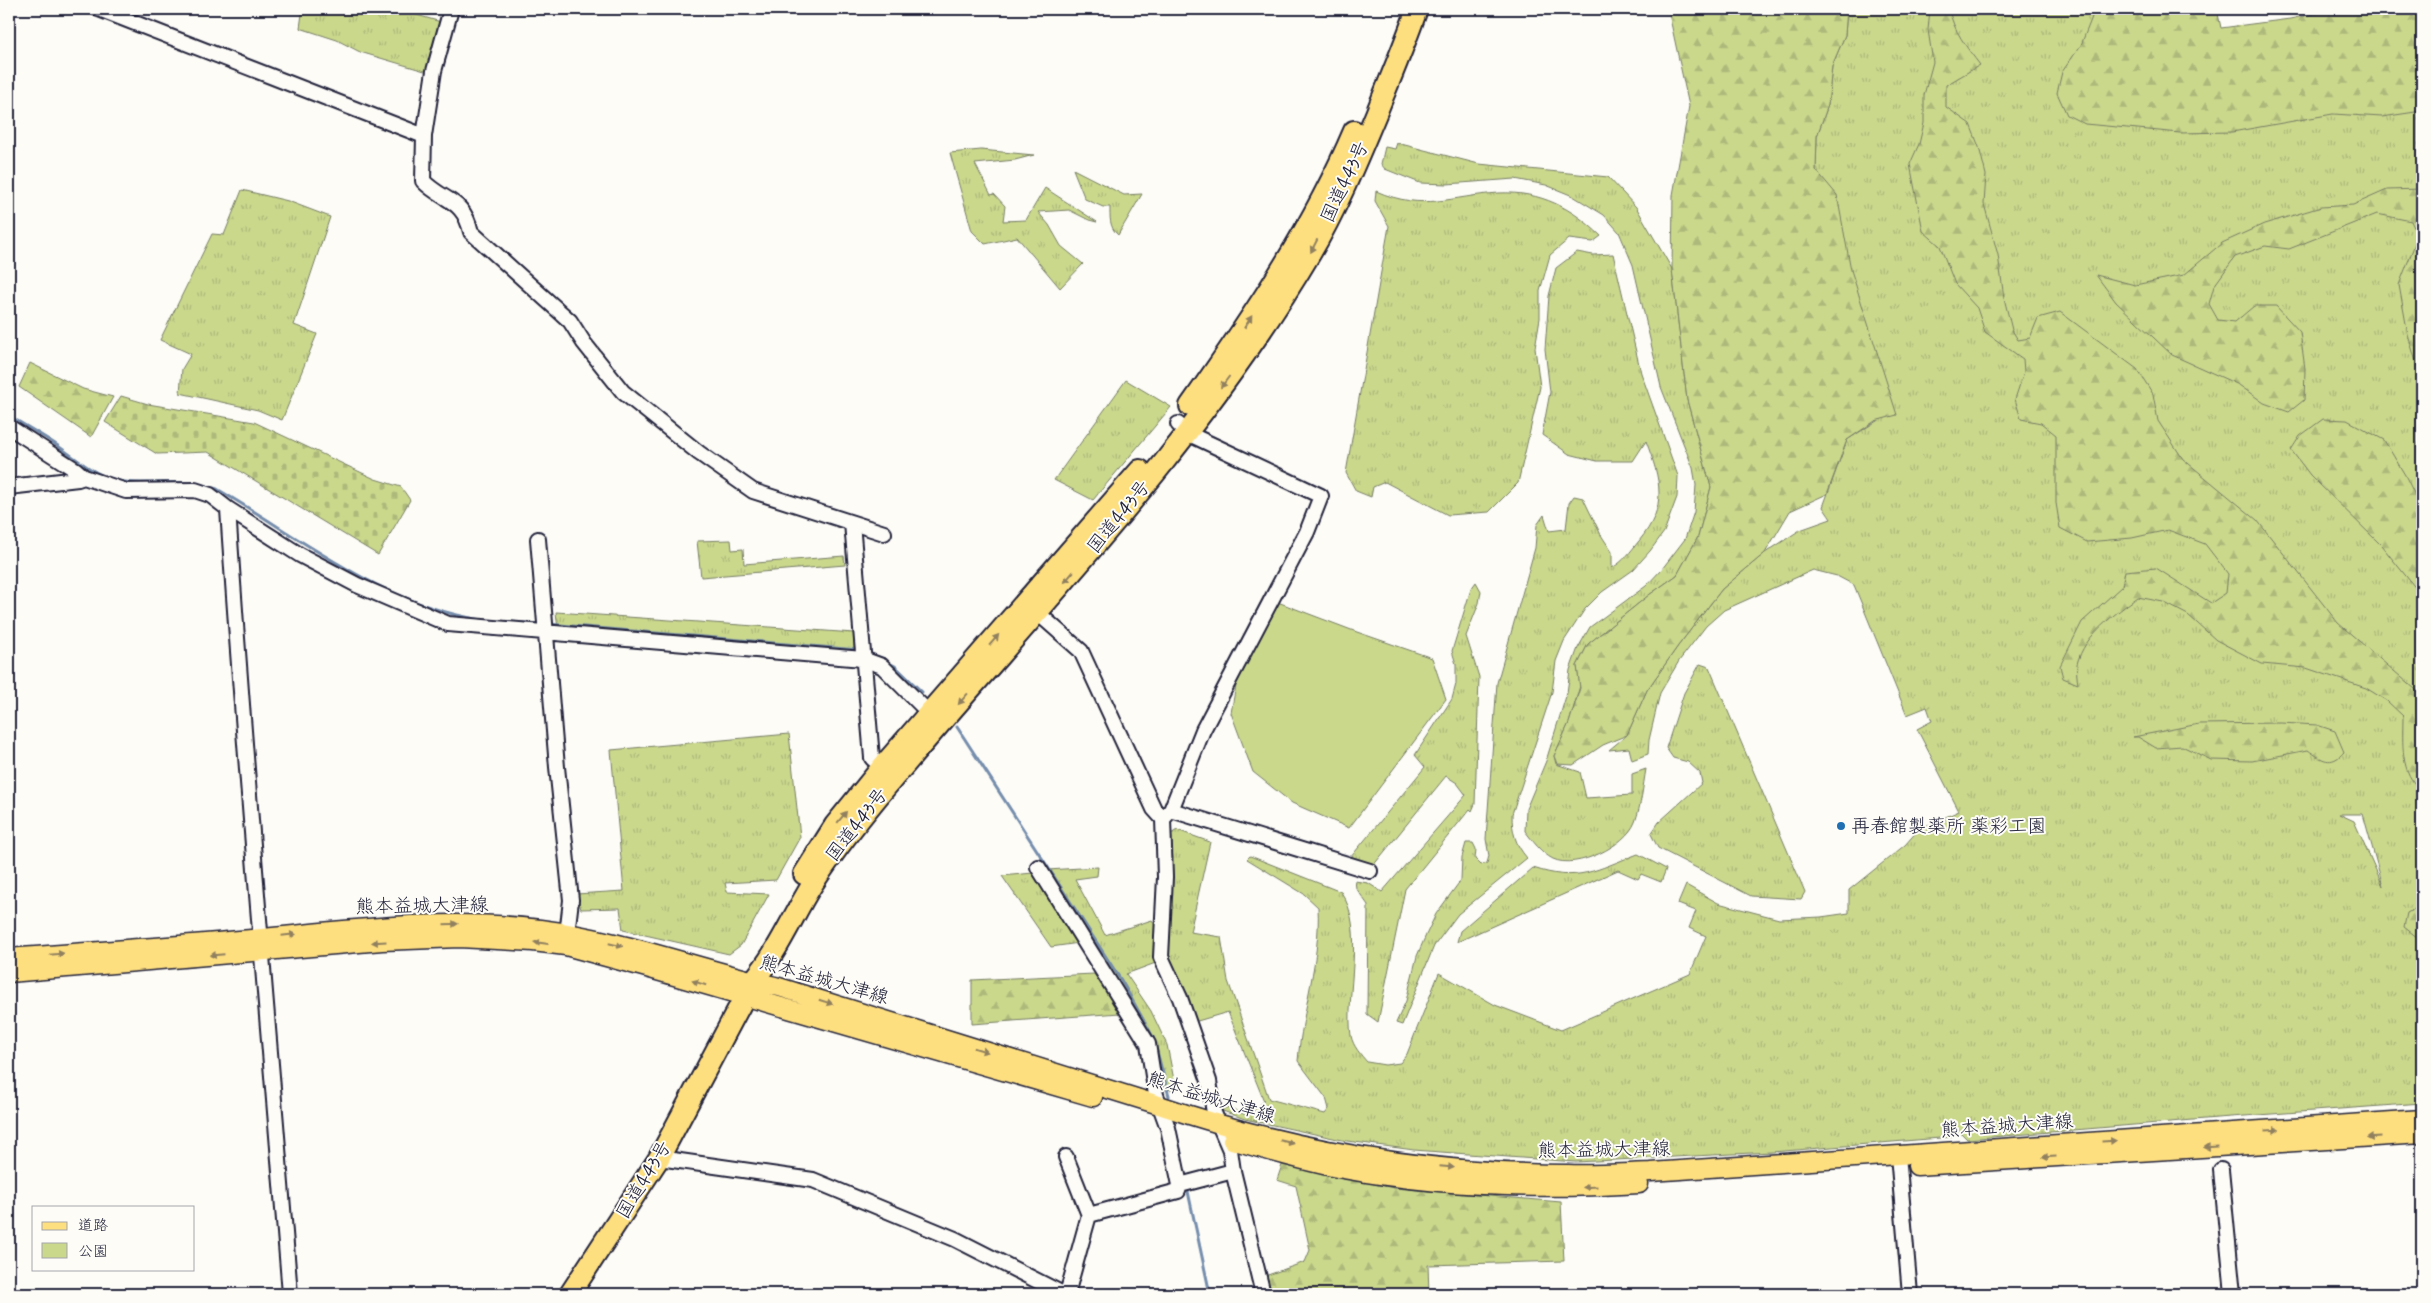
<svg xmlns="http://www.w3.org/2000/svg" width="2431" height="1303" font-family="Mynerve,'Klee One',sans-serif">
  <defs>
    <pattern id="grass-tufts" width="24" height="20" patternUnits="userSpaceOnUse" patternTransform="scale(1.25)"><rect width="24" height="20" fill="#cad88c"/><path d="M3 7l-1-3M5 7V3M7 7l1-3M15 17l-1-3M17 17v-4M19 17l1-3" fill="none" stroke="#adb97a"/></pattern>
    <pattern id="forest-firs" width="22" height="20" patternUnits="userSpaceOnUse" patternTransform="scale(1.25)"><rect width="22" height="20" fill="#cad88c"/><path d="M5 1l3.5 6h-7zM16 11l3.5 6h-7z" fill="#adb97a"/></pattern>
    <pattern id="cemetery-stones" width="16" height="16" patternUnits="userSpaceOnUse" patternTransform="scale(1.25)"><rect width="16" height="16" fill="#cad88c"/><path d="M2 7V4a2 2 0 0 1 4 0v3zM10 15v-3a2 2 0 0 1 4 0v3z" fill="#adb97a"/></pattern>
  </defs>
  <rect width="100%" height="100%" fill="#fdfcf7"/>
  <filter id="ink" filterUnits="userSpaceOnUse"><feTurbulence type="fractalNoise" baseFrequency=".02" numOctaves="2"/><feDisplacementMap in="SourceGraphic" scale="10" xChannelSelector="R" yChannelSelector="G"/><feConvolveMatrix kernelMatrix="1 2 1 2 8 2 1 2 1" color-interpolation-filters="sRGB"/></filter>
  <g filter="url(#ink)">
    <path fill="url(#grass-tufts)" stroke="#767d64" fill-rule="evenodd" d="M373 9H396L441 22 428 72 360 52 337 40 300 28 302 14Z
      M1847 9H2104L2422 90V1103L2217 1118 1967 1139 1962 1134 1951 1133 1952 1137 1772 1152 1576 1162 1414 1150 1347 1141 1245 1119 1220 1110 1228 1107 1248 1116 1264 1101 1228 1012 1194 1022 1169 958 1126 974 1151 1011 1167 1045 1176 1090 1159 1089 1151 1041 1047 870 1098 867 1097 876 1075 879 1105 935 1152 920 1158 929 1171 879V834L1177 830 1210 842 1190 932 1221 937 1228 981 1269 1099 1325 1114 1329 1109 1326 1098 1298 1061C1302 1010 1321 959 1318 907L1304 894 1247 859 1250 856 1341 892C1366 928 1345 995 1351 1036 1353 1046 1361 1055 1367 1062L1385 1065 1400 1063 1407 1054 1439 973 1495 1005 1561 1030 1690 974 1706 936 1689 928 1696 911 1678 904 1686 885 1718 903 1779 919 1821 917 1849 913V890L1905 845 1919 829 1959 811 1917 729 1932 721 1927 707 1907 715 1854 585 1837 576 1813 570 1724 610 1706 626 1679 661 1660 693 1649 740 1648 754 1632 760 1629 748 1609 750 1627 735 1647 690 1678 646 1722 589 1765 553 1800 530 1831 519 1823 507 1847 440 1880 419 1816 170 1817 136 1828 105 1832 66 1845 35ZM2339 814H2363L2383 886 2354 821Z
      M1397 143 1479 164 1608 177 1636 207 1672 269 1687 400 1711 487 1698 537 1677 575 1649 595 1588 644 1577 666 1580 686 1569 723 1554 756 1556 764 1580 772 1586 798 1632 795V774L1646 769C1643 786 1641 806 1635 822 1626 846 1576 870 1553 859 1541 853 1533 841 1525 831L1526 809 1546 761 1567 693 1570 670 1578 648 1590 627 1646 586 1662 569 1685 539 1694 512 1696 485 1693 468 1661 387 1633 265 1619 232 1604 215 1573 196 1546 185 1515 179 1447 184 1420 183 1385 169 1381 164 1385 147 1395 149Z
      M981 150 1034 155 1015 160 975 164 991 195 994 194 1005 206 1003 221 1026 220 1045 188 1097 222 1089 220 1069 210 1038 212 1049 225 1061 246 1083 264 1060 288 1017 237 985 244 972 231 950 153Z
      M1073 169 1124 195 1142 194 1118 235C1109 227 1110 217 1110 207H1103L1085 199Z
      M242 190 288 201 330 217 294 325 317 334 282 420 258 410 180 393 182 369 191 354 160 340 212 234 224 235Z
      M1376 191C1424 212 1451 196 1499 193 1541 191 1572 208 1601 236L1593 242 1569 239 1550 255 1540 291V318L1535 348 1540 387 1518 483 1489 512 1448 515 1385 482 1373 487 1371 497 1356 491 1346 473 1389 226 1375 201Z
      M1577 252 1593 255 1613 254 1641 373 1678 476 1677 497 1664 532 1650 551 1633 570 1602 592 1585 609 1564 641 1556 661 1552 692 1512 814C1512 832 1515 844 1527 858L1458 914 1434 946 1402 1025 1396 1023 1406 1001 1417 956 1426 935 1436 914 1461 880 1462 857 1466 843H1473L1476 849 1475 859 1481 865 1487 863 1489 856 1486 839 1497 683 1535 548 1537 525 1544 515 1549 531 1566 529 1569 503 1574 496 1583 498 1601 535 1612 552V568C1624 561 1630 552 1639 541 1668 506 1661 481 1646 441L1633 461H1597L1569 454 1542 435 1550 392 1545 349 1549 296 1556 268Z
      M1126 380 1171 407 1093 500 1054 480Z
      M731 540 732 550 743 549 744 564 844 556 845 565 701 577 697 541Z
      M1476 582 1481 591 1479 603 1466 636 1479 677 1475 804 1472 811 1470 809 1405 889 1378 1022 1367 1014 1368 905 1356 888 1355 881 1368 883 1382 892 1466 795 1457 783 1446 776 1372 867 1350 858 1425 767 1415 755 1452 699 1456 684V664L1452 651 1471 589Z
      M556 612 854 633V653L558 629Z
      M1700 664 1709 667 1805 892 1801 899 1751 896 1658 848 1651 834 1659 822 1702 783 1700 773 1688 762 1673 758 1666 748 1684 693Z
      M789 734 800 837 776 880 725 883 727 892 769 894 741 945 729 954 623 930 620 908 581 909 576 894 624 891 611 750Z
      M1638 854 1666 869 1661 882 1641 874 1638 879 1618 870 1457 942 1460 931 1533 868C1579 883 1595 870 1638 854Z
      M1033 873 1041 880 1079 943 1051 947 1002 876Z"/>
    <path fill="url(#forest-firs)" stroke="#767d64" d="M1668 9H1847L1845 35 1832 66 1828 105 1817 136 1816 170 1837 195 1851 270 1897 415 1875 421 1847 440 1827 494 1790 511 1765 553 1722 589 1678 646 1647 690 1627 735 1603 745 1573 765 1557 764 1554 756 1569 723 1580 688 1577 666 1588 644 1649 595 1677 575 1698 537 1711 487 1687 400 1672 269 1673 195 1689 106Z
      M1930 9H1949C1953 30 1967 48 1980 65L1946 85V107L1970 124 1979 147 1986 175 1984 204 1998 255 2004 298 2012 330 2018 340 2030 338 2038 318 2060 312 2137 369 2153 394 2158 421 2183 459 2257 520 2338 623 2422 695V791C2399 773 2403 742 2403 716L2387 701 2366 688 2306 668 2262 664 2216 640 2188 615 2163 602 2138 597C2115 614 2084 635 2077 664 2076 670 2077 678 2078 684L2063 678 2060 666 2082 622 2122 586 2125 571 2156 568 2211 603 2226 593 2228 574 2205 544 2168 530 2132 538 2087 542 2060 528 2056 503V435L2041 423 2021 419 2015 399 2024 372 2023 359 1985 332 1977 308 1955 284 1940 246 1923 231 1910 164 1919 144 1924 123V95L1933 62 1928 30Z
      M2090 9H2217L2221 28 2290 19 2336 9H2422V111L2382 117 2333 114 2232 132 2180 133 2085 124 2067 115 2057 93 2062 72 2081 45 2092 17Z
      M2422 189V382L2408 335 2399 285 2418 236 2411 221 2377 214 2289 249 2265 246 2235 257 2214 286 2209 304 2218 320 2235 322 2254 306H2276L2300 332 2305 369 2304 400 2289 412 2264 403 2239 385 2172 355 2116 302 2096 275 2135 285 2184 275 2222 243 2264 224 2321 207 2353 205 2387 190Z
      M30 363 83 389 113 397 91 437 19 387Z
      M2323 419 2347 420 2384 440 2405 475 2422 509V596L2381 545 2310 475 2291 450 2300 436Z
      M2281 723 2317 725 2335 731 2344 752C2331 767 2322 760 2308 750L2252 761 2211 760 2182 746 2156 748 2138 737H2133L2199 724Z
      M2422 905V941L2404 927 2407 913Z
      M1094 974 1120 1013 972 1024V980Z
      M1282 1165 1394 1188 1561 1202 1564 1261 1428 1265 1429 1294H1267L1262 1277 1305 1262 1310 1250 1296 1186 1277 1180Z"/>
    <path fill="url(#cemetery-stones)" stroke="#767d64" d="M121 396 148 404 254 422 375 479 401 487 410 500 378 555 208 452 157 454 105 422Z"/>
    <path fill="#cad88c" stroke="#767d64" d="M1275 601 1354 631 1432 658 1446 699 1349 828 1292 803 1253 772 1231 713 1237 680Z"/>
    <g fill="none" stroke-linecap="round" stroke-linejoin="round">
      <path stroke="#758dac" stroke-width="3" d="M9 416C24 425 40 434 55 444 76 458 99 480 125 482 159 486 182 477 217 489 303 539 381 604 482 620
        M508 622 542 624
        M548 624 858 650
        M867 652 895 666 922 692
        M957 727 1121 980 1153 1037 1169 1096
        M1177 1136 1181 1154
        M1187 1187 1210 1294
        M2384 1294H2394"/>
      <defs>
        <path id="minor" d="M99 9 424 136
          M451 9 434 71 424 136 423 181C445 203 463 198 471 232L570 321 584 343 623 392 699 453 753 491 884 533
          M9 427 76 470 84 477 126 491 195 490 210 495 228 509 300 555 357 585 448 624 863 659 882 666 929 713
          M9 487 78 479 84 477
          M228 509C245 771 269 1033 290 1294
          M852 523 872 758 882 767
          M538 539 557 767 571 900 566 943
          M1031 607 1081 651 1154 809 1163 819 1165 877 1161 957 1180 998 1209 1081 1214 1113 1230 1150 1233 1171 1263 1294
          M1171 810 1370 871
          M1163 819 1171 810 1203 730 1307 532 1321 496 1187 433 1178 424
          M1038 867 1148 1044 1156 1095 1168 1128 1180 1185
          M1898 1155 1910 1294
          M1066 1157 1089 1215
          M659 1158 813 1180 955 1239 1063 1294
          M2221 1170 2233 1294
          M1067 1294 1089 1215 1178 1191 1180 1185 1233 1171"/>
        <path id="major" d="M9 958C93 951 178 946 262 938 355 929 447 917 540 929 621 939 700 969 779 987L1159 1105C1291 1150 1429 1173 1568 1174 1595 1175 1623 1173 1651 1172L2422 1119
          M9 973 382 941 459 938 533 942 566 946 647 968 1093 1097
          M1232 1140C1269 1151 1305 1162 1343 1169 1439 1187 1541 1190 1639 1184
          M1917 1166 2422 1134"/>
        <path id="highway" d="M1190 406C1251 319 1312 230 1354 131
          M804 874 835 825 882 767 1140 470
          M570 1294 659 1158 753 981C778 952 792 917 812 885 836 848 863 814 891 781 1036 609 1195 448 1310 254 1336 210 1356 162 1376 114 1390 79 1405 44 1417 9"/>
      </defs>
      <use href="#minor" stroke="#22223b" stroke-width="18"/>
      <use href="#major" stroke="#22223b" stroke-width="21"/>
      <use href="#highway" stroke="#22223b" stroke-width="24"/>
      <use href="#minor" stroke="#fdfcf7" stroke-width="14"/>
      <use href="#major" stroke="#fedf80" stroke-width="18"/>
      <use href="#highway" stroke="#fedf80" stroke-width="20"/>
    </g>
    <defs><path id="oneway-solid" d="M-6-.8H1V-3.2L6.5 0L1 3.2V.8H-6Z" transform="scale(1.25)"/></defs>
    <g fill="#90805e">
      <use href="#oneway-solid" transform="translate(1314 246) rotate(117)"/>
      <use href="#oneway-solid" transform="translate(1248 322) rotate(-58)"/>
      <use href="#oneway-solid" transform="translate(1225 382) rotate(127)"/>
      <use href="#oneway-solid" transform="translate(1069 577) rotate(130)"/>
      <use href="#oneway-solid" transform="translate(994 640) rotate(-49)"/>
      <use href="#oneway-solid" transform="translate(963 699) rotate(131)"/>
      <use href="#oneway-solid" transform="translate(842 817) rotate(-51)"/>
      <use href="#oneway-solid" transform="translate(451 924) rotate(-1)"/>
      <use href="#oneway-solid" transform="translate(289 935) rotate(-6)"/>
      <use href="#oneway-solid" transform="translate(379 942) rotate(176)"/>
      <use href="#oneway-solid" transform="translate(541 943) rotate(-173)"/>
      <use href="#oneway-solid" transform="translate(616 945) rotate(13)"/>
      <use href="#oneway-solid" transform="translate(57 954) rotate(-5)"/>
      <use href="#oneway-solid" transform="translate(217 955) rotate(175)"/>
      <use href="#oneway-solid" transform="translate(699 983) rotate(-163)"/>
      <use href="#oneway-solid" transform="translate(826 1002) rotate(17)"/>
      <use href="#oneway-solid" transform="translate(981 1050) rotate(17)"/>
      <use href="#oneway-solid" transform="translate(2272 1130) rotate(-3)"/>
      <use href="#oneway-solid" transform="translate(2374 1137) rotate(177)"/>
      <use href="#oneway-solid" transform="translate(2109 1141) rotate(-4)"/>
      <use href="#oneway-solid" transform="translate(1287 1142) rotate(14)"/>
      <use href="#oneway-solid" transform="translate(2211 1147) rotate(176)"/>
      <use href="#oneway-solid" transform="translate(2049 1157) rotate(176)"/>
      <use href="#oneway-solid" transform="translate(1447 1167) rotate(5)"/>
      <use href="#oneway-solid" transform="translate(1590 1187) rotate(176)"/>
    </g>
  </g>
  <circle fill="#1f6fb2" stroke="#fdfcf7" stroke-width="2" cx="1841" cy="826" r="5"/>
  <g text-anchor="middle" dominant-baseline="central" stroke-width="4" stroke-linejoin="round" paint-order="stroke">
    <g font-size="19" fill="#22223b" stroke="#fdfcf7">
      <text transform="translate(1345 182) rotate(-65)">国道443号</text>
      <text transform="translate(1119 517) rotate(-51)">国道443号</text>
      <text transform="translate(857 825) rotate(-52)">国道443号</text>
      <text transform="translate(422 906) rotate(-1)">熊本益城大津線</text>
      <text transform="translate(824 980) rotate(16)">熊本益城大津線</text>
      <text transform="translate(1211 1098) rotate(17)">熊本益城大津線</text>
      <text transform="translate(2007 1126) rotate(-4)">熊本益城大津線</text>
      <text transform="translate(1604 1150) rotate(-1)">熊本益城大津線</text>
      <text transform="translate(644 1180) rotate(-59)">国道443号</text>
    </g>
    <g font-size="19" fill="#22223b" stroke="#fdfcf7" text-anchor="start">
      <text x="1851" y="826">再春館製薬所 薬彩工園</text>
    </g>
  </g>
  <rect width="2431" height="1303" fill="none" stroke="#fdfcf7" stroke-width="30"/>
  <rect x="15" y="15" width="2401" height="1273" fill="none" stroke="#22223b" stroke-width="2" filter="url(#ink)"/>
  <rect x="32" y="1206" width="162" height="65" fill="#fdfcf7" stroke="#a5a5ac"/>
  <rect x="42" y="1222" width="25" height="8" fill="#fedf80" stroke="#a5a5ac"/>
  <text x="78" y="1230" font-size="15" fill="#22223b">道路</text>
  <rect x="42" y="1243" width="25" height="15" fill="#cad88c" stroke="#a5a5ac"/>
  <text x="78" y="1256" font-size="15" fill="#22223b">公園</text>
</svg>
